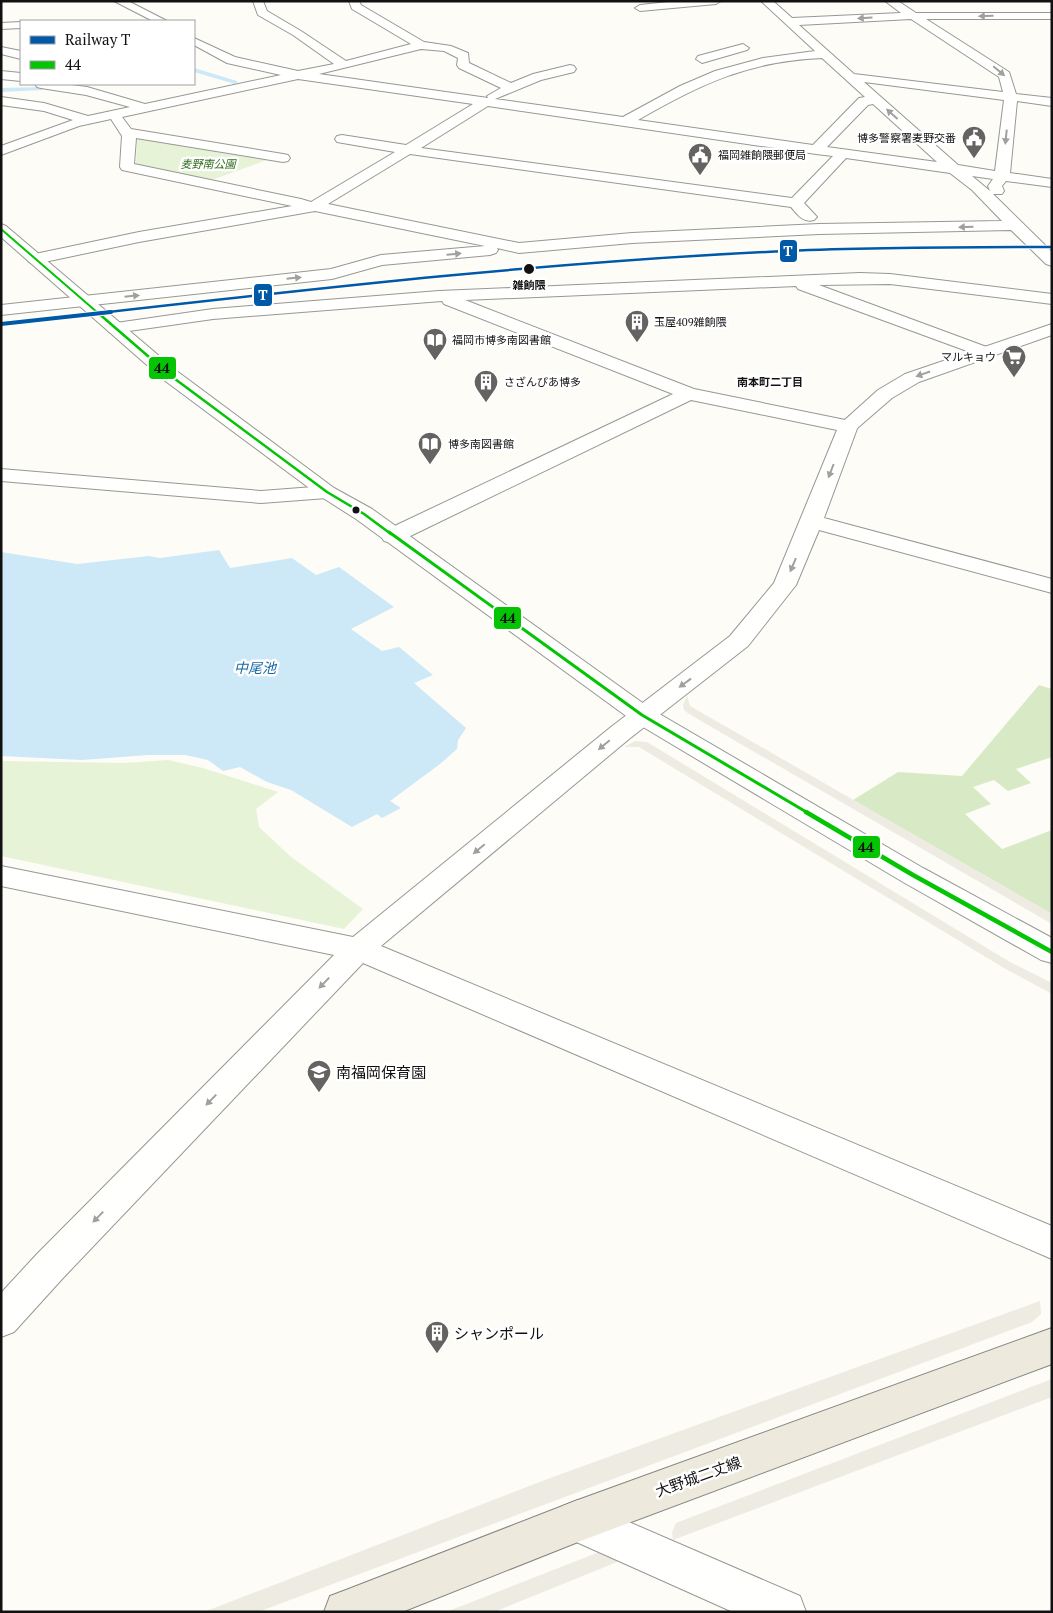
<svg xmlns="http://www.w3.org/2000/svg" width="1053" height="1613" font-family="'PT Serif','Noto Sans JP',serif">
  <rect width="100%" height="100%" fill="#fdfcf7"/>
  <path fill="#e7f3d7" d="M137 137 270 159 212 180 136 165Z
    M168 760 203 768 278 792 256 809 259 827 290 856 363 909 344 929 1 856V761L123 763Z"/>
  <path fill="#d8eac5" d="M1039 685 1052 689V757L1016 769 1031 783 1008 791 994 780 973 787 991 804 965 814 1002 849 1052 830V914L853 800 898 772 962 776Z"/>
  <path fill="#edebe2" d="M687 696 690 706 1052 914V924L689 714 684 710 683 705Z
    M635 741 647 742 1010 962 1052 983V994L1004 968 639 747H624Z
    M1040 1301 1041 1314 1032 1322 258 1612H204L550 1478Z
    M1052 1379V1397L673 1540 672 1532 676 1523Z
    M607 1549 622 1560 494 1612H446Z"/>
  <path fill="#cde8f7" d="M219 550 230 568 292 558 316 575 339 567 394 607 351 629 382 651 399 647 433 675 414 683 466 728 458 740 457 749 440 764 390 801 401 808 382 818 377 814 352 827 291 790 267 782 240 767 223 771 208 760 185 755H148L82 760 1 756V552L77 564 149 556 160 558Z"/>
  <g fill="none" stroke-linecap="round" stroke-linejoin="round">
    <path fill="#cde8f7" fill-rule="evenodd" d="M194 68 237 81 238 82 235 84 194 72Z
      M44 87 42 90 1 92V88Z"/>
    <defs>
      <path id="pedestrian" d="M1052 324V335L919 382 892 398 855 430 848 432 841 430 838 426 878 390 905 374Z"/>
      <path id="minor" d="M114 1H128L167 21H153Z
        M253 1H263L267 11 301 31 346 61 411 44 352 9 349 1H359L361 5 424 42 451 46 468 53 469 63 511 83 533 74 570 65 574 66 576 69 574 72 541 80 495 99 623 117 680 86 715 71 763 58 815 51 761 1H773L792 18 901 13 885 1H898L916 13H1052V19H926L1009 72 1016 94 1052 98V106L1017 101 1010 173 1052 179V187L1006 181 1002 186 1004 191 1002 194H993L1052 252V266L1046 264 1011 230 819 234 632 243 519 253 497 248 498 250 496 253 490 255 382 265 332 279 1 315V305L331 269 381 255 485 246 315 211 139 242 35 264 29 262 27 259 29 256 35 254 139 232 292 206 122 170 120 167 122 136 111 119 79 126 1 155V146L73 120 44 111 1 105V97L44 103 88 116 130 107 86 95 41 88 37 87 35 84H64L87 87 145 104 281 75 227 63 194 45V38L235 57 298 71 334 64 293 35 258 15ZM911 19 999 77 1003 92 854 74 799 25ZM421 49 444 51 458 58 457 65 459 68 501 88 487 96 488 98 319 74ZM822 58 865 97 859 98 813 145 638 120C700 84 749 61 822 58ZM298 79 473 104 406 145 342 135 337 136 335 139 337 142 395 152 311 202 301 199 134 164 136 138 283 162 288 161 290 158 288 155 283 154 131 129 122 117ZM864 82 1004 100 995 171 958 165ZM873 104 937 162 827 147 868 105ZM488 106 816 154 833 156 792 198 421 148ZM410 154 791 207C798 215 803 223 814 220L817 217 804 203 846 158 950 173 972 190 1002 221 819 224 632 233 519 243 328 204ZM972 176 993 179 988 186 990 191Z
        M678 1H721L716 4 640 11 635 8 640 5Z
        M21 22V28L1 29V23Z
        M743 44 749 48 747 50 702 63 696 59 698 56Z
        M1 47 21 51V59L1 54Z
        M1 71 21 73V81L1 79Z
        M860 273 890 274 1052 294V304L890 284 819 285 992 349 995 353 992 357 986 358 798 289 796 286 465 300 694 389 855 422 858 426 824 518 1052 579V593L819 530 796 585 748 646 629 739 381 946 1052 1226V1259L363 963 63 1278 14 1332 1 1337V1293L37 1254 334 955 1 886V866L353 937 611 727 730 636 774 583 837 430 691 400 400 541 392 543 384 541 381 536 384 531 673 394 444 304 442 301 213 319 115 333 109 332 106 328 109 324 213 309 439 291Z
        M1 469 261 491 327 486 334 488 337 492 334 496 327 498 261 503 1 481Z
        M578 1500 800 1596 806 1612H733L563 1536 557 1521 563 1506Z"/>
      <path id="tertiary" d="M1 224 6 226 178 372 334 488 372 509 651 709 923 868 1052 938V963L1041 960 903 882 633 721 356 519 320 496 164 380 1 237Z"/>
      <path id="primary" d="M1052 1328V1364L578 1542 402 1612H324L330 1596 346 1590 578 1500Z"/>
    </defs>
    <use href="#pedestrian" stroke="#979795" stroke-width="2"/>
    <use href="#minor" stroke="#979795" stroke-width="2"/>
    <use href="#tertiary" stroke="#979795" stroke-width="2"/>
    <use href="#primary" stroke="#858482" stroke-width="2"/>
    <use href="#pedestrian" fill="#fffffe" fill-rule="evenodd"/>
    <use href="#minor" fill="#fffffe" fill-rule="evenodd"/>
    <use href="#tertiary" fill="#fffffe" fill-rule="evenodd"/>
    <use href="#primary" fill="#ede9dc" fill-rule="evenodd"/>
    <defs>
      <path id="bus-1-far3" d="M1 229 98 313"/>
      <path id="bus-1-far2" d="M97 312 171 376 327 492 364 514 391 534"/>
      <path id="bus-1-far1" d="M389 532 642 715 808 813"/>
      <path id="bus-1" d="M806 812 913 875 1052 952"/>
    </defs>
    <use href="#bus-1-far3" stroke="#fff" stroke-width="4"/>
    <use href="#bus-1-far2" stroke="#fff" stroke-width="5"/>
    <use href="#bus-1-far1" stroke="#fff" stroke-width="6"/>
    <use href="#bus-1" stroke="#fff" stroke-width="8"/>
    <use href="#bus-1-far3" stroke="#04c404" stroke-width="2"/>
    <use href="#bus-1-far2" stroke="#04c404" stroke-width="2.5"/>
    <use href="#bus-1-far1" stroke="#04c404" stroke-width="3"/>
    <use href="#bus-1" stroke="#04c404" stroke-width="4.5"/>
    <defs>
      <path id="rail-1-far1" d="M100 313C329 287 558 261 788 251 876 247 964 247 1052 247"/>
      <path id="rail-1" d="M1 324 111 312"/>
    </defs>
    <use href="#rail-1-far1" stroke="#fff" stroke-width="4.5"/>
    <use href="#rail-1" stroke="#fff" stroke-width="6"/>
    <use href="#rail-1-far1" stroke="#0059a6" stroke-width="2.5"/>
    <use href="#rail-1" stroke="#0059a6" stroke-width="4"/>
  </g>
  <defs><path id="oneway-solid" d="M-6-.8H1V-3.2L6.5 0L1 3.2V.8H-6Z" transform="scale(1.25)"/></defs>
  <g fill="#a0a09f">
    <use href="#oneway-solid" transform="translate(986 16) rotate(179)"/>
    <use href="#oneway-solid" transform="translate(865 18) rotate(177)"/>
    <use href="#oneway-solid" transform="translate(999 71) rotate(40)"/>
    <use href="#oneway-solid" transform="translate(892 114) rotate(-138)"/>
    <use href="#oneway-solid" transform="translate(1006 137) rotate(96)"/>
    <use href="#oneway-solid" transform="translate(966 227) rotate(178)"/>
    <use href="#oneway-solid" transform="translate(454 254) rotate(-5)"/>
    <use href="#oneway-solid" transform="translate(294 278) rotate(-6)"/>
    <use href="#oneway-solid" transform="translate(132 296) rotate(-6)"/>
    <use href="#oneway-solid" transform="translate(923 374) rotate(161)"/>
    <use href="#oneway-solid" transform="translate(831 471) rotate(111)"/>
    <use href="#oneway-solid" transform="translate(793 565) rotate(113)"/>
    <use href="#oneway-solid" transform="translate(685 683) rotate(144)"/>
    <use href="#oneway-solid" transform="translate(604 745) rotate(140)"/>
    <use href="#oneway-solid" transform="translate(479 849) rotate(140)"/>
    <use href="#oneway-solid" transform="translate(324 983) rotate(134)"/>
    <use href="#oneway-solid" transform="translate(211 1100) rotate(134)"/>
    <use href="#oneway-solid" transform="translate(98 1217) rotate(134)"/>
  </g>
  <defs>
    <symbol id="civic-pin" viewBox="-11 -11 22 30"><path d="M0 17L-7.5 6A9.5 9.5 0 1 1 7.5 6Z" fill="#646362" stroke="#fff"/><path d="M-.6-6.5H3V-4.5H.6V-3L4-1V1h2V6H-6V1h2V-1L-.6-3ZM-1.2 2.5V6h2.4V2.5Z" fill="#fff"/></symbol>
    <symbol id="building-pin" viewBox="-11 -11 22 30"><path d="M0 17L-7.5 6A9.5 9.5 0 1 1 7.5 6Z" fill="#646362" stroke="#fff"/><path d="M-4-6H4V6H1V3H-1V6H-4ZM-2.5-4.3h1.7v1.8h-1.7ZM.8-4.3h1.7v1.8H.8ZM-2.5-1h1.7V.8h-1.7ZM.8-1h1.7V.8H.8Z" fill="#fff"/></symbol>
    <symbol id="library-pin" viewBox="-11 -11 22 30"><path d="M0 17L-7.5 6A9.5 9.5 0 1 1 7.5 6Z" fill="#646362" stroke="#fff"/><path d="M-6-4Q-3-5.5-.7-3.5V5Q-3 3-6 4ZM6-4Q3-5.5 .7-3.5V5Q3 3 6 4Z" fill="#fff"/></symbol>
    <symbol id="supermarket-pin" viewBox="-11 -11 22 30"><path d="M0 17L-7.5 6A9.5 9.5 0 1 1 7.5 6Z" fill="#646362" stroke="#fff"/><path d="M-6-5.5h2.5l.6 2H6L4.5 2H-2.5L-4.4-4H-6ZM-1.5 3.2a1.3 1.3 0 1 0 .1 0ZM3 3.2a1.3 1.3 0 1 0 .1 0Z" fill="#fff"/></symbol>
    <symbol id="school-pin" viewBox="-11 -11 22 30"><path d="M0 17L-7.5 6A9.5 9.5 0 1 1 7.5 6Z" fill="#646362" stroke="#fff"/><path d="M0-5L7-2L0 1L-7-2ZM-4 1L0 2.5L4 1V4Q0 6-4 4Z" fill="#fff"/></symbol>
  </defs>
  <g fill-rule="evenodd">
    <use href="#civic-pin" x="960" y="124" width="28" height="38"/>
    <use href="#civic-pin" x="686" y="141" width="28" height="38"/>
    <use href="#building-pin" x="623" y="308" width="28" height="38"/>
    <use href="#library-pin" x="421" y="326" width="28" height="38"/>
    <use href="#supermarket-pin" x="1000" y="343" width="28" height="38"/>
    <use href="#building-pin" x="472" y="368" width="28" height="38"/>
    <use href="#library-pin" x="416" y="430" width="28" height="38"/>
    <use href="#school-pin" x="305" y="1058" width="28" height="38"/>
    <use href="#building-pin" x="423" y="1319" width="28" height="38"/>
  </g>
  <g fill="#111" stroke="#fff" stroke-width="2">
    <circle cx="529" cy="269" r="6"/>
    <circle cx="356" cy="510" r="4.5"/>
  </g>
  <g text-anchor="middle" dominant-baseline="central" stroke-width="5" stroke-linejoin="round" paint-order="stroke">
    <g font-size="11" fill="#111" stroke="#fff" text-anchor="start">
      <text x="956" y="138" text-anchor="end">博多警察署麦野交番</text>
      <text x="718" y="155">福岡雑餉隈郵便局</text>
      <text x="654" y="322">玉屋409雑餉隈</text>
      <text x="452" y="340">福岡市博多南図書館</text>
      <text x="996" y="357" text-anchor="end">マルキョウ</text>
      <text x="504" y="382">さざんぴあ博多</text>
      <text x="448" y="444">博多南図書館</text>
    </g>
    <g font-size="11" font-style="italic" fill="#2f6b1f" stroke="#fff">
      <text x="208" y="164">麦野南公園</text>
    </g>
    <g font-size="11" font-weight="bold" fill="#111" stroke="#fff">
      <text x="529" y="285">雑餉隈</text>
    </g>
    <g font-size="11" font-weight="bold" fill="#111" stroke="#fff">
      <text x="770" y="382">南本町二丁目</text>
    </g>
    <g font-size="14" font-style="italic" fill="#1768a6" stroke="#fff">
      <text x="255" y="667">中尾池</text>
    </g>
    <g font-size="15" fill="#111" stroke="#fff" text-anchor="start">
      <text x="336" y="1072">南福岡保育園</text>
      <text x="454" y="1333">シャンポール</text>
    </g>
    <g font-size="15" fill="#111" stroke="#fff">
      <text transform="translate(698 1476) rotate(-20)">大野城二丈線</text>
    </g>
  </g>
  <g stroke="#fff" stroke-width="2">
    <rect x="779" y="239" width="19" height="24" rx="5" fill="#0059a6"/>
    <rect x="253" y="283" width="20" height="24" rx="5" fill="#0059a6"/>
    <rect x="148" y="356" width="29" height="24" rx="5" fill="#04c404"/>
    <rect x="493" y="606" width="29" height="24" rx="5" fill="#04c404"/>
    <rect x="852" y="835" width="29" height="24" rx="5" fill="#04c404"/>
  </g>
  <g font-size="14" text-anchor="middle" font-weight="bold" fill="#fff">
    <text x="788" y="256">T</text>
    <text x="263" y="300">T</text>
  </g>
  <g font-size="14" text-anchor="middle" font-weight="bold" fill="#111">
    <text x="162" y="373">44</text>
    <text x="508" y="623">44</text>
    <text x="866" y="852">44</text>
  </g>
  <rect width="1053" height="1613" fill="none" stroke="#111111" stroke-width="5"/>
  <rect x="20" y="20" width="175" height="65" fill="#ffffff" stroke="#a0a0a0"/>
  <rect x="30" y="36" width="25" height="8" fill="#0059a6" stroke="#a0a0a0"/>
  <text x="65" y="45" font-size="15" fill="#111111">Railway T</text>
  <rect x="30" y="61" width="25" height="8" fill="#04c404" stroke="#a0a0a0"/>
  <text x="65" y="70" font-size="15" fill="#111111">44</text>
</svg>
